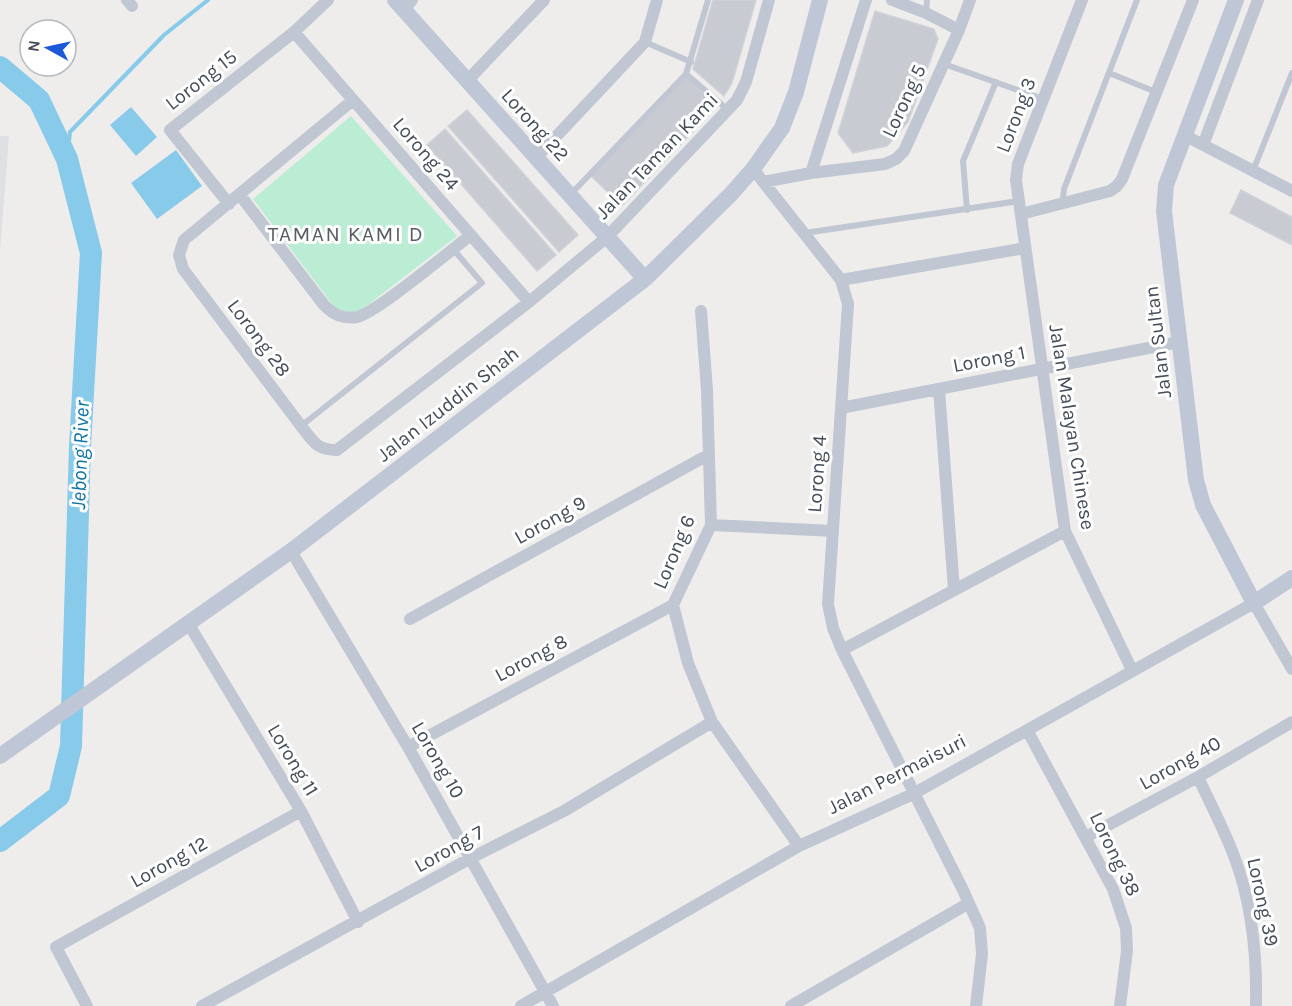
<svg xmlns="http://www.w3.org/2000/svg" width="1292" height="1006" font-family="Karla,sans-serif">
  <rect width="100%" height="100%" fill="#efedec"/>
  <path fill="#dee0e4" d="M0 136H9L0 251Z"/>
  <path fill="#baedd4" d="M351 116 457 236 360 311 347 312 335 308 253 199Z"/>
  <path fill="#87caea" d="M131 107 157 137 136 156 110 125Z
    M176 150 202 186 157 219 131 183Z"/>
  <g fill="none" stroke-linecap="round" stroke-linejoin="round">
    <path stroke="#87caea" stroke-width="4" d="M67 159 70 132 164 35 208 0"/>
    <path stroke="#87caea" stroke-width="22" d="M0 67 39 100 67 159 91 253 80 446 71 746 59 796 0 841"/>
  </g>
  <path fill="#c9cbd2" stroke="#d0d2d8" stroke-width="1.5" d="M713 0H756L732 83 724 96 693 69Z
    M875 11 934 29 938 39 908 122 887 146 853 153 838 133Z
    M686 77 717 106 622 206 591 176Z
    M467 110 578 235 559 252 448 126Z
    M445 129 556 255 537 271 427 145Z
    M1241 190 1292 217V245L1230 213Z"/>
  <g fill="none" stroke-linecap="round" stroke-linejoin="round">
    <path stroke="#c0c7d2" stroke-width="6" d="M926 13 927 0
      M645 42 691 62
      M944 64 1043 99
      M1109 73 1156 92
      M686 74 728 110
      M1253 171 1292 73
      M570 195 686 74 708 0
      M1062 205 1064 189 1137 0
      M967 210 963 161 996 82
      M805 233 1019 201
      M301 426 482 283 453 249"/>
    <path stroke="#c0c7d2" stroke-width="12" d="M127 0 132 6
      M892 0 926 13 959 30
      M1082 0 1018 164 1016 180 1065 531 1132 670
      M404 10 412 0
      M294 32 529 302
      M467 81 544 0
      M353 100 184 240 179 255 183 269 301 426C313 441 316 450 337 450L529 302 607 237 737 100 746 82 769 0
      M1184 135 1292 191
      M1203 145 1258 0
      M536 158 645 42 657 0
      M753 169 841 280 848 304 828 604 833 628 842 650 963 890 980 928 982 954 976 1006
      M811 173 866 0
      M763 182 811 173 885 164 896 159 904 151 959 30 970 0
      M240 195 324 305C334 315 342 319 357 317 375 314 451 250 471 235
      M229 204 170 130 294 32 328 0
      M1021 214 1110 191 1117 186 1122 179 1193 0
      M841 280 1025 248
      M701 311 707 390 711 525 673 605 688 663 712 722 799 846
      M939 389 954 590
      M841 408 1179 342
      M711 525 833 531
      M291 551 408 747 553 1006
      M410 619 708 455
      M188 623 301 811 358 922
      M842 650 1065 531
      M1027 730 1113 889 1126 928 1127 951 1120 1006
      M408 747 673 605
      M1198 777C1210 803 1224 829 1234 856 1252 903 1257 957 1256 1006
      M1086 837 1198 777 1292 722
      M87 1006 56 947 301 811
      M202 1006 471 858 564 811 712 722
      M521 1006 799 846 913 794 1254 603 1292 669
      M791 1006 969 903"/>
    <path stroke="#bfc7d6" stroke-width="16" d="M395 0 645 279
      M1236 0 1166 185 1164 211 1196 480 1203 505 1254 603 1292 578
      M0 756 291 551 645 279 731 194 753 169 782 128 796 92 820 0"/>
  </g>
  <g text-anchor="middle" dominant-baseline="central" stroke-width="6" stroke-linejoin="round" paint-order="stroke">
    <g font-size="20" fill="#454d59" stroke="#fff">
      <text transform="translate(201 80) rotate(-38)">Lorong 15</text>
      <text transform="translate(904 101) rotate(-65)">Lorong 5</text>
      <text transform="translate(1016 115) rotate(-69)">Lorong 3</text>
      <text transform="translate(535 125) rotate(48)">Lorong 22</text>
      <text transform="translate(426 154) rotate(49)">Lorong 24</text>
      <text transform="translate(657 156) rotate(-46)">Jalan Taman Kami</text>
      <text transform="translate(259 338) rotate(53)">Lorong 28</text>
      <text transform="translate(1158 342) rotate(-97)">Jalan Sultan</text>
      <text transform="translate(989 359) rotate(-11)">Lorong 1</text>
      <text transform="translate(448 404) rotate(-38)">Jalan Izuddin Shah</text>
      <text transform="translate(1072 427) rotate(81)">Jalan Malayan Chinese</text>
      <text transform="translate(817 474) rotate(-86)">Lorong 4</text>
      <text transform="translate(550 520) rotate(-29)">Lorong 9</text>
      <text transform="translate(674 552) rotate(-67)">Lorong 6</text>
      <text transform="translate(531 658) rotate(-28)">Lorong 8</text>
      <text transform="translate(293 760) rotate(59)">Lorong 11</text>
      <text transform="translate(438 760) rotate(60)">Lorong 10</text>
      <text transform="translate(1180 763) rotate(-29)">Lorong 40</text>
      <text transform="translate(897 774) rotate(-27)">Jalan Permaisuri</text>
      <text transform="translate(449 849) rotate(-29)">Lorong 7</text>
      <text transform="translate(1115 854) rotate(64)">Lorong 38</text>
      <text transform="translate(169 862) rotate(-29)">Lorong 12</text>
      <text transform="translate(1263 902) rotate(78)">Lorong 39</text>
    </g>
    <g font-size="21" letter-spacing="1.5" fill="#595c61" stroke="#fff">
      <text x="346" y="234">TAMAN KAMI D</text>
    </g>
    <g font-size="21" font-style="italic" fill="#0e73a3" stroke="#fff">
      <text transform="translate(80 455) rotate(-88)">Jebong River</text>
    </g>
  </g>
  <g transform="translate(48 48) rotate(278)"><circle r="28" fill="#ffffff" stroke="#b5b8bd" stroke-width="1.5"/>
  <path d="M0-4.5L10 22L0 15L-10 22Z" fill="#1b59da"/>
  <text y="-9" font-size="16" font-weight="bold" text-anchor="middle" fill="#454d59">N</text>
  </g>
</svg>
